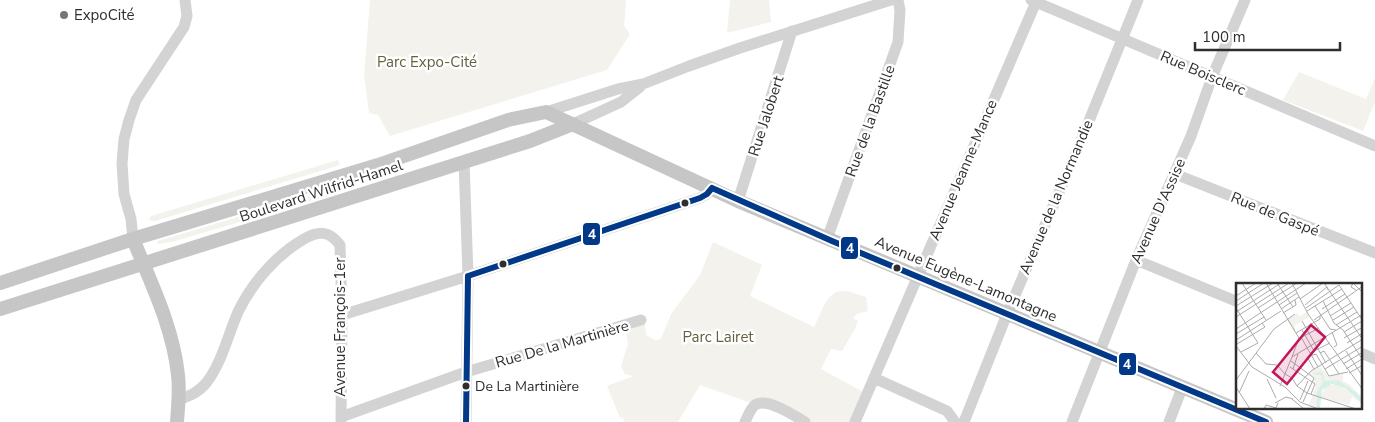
<svg xmlns="http://www.w3.org/2000/svg" width="1375" height="422" font-family="'Nunito Sans',sans-serif">
  <rect width="100%" height="100%" fill="#fff"/>
  <path fill="#f4f2ec" d="M370 0H626L624 26 630 34 607 70 390 136 378 115 369 113 364 75Z
    M730 0H769L771 22 727 33Z
    M1299 72 1366 99 1375 78V102L1363 131 1283 100Z
    M338 160 340 165 155 221 149 220 151 216Z
    M326 191 327 196 172 242 157 244 158 241Z
    M713 242 762 265 750 296 814 327C821 315 826 290 843 291 850 291 859 295 866 297L868 311 857 314 853 318 858 321 854 331 853 332 842 351 831 349 821 369 867 394 855 422H805L700 385 678 422H624L623 417 620 418 607 386 634 376 625 374 621 366 628 344 626 332 645 321 646 335 655 340 661 339 671 314 700 275Z"/>
  <g fill="none" stroke-linecap="round" stroke-linejoin="round">
    <path stroke="#d3d3d3" stroke-width="11" d="M1031 0 1375 146
      M546 112 618 89 643 84 689 66 740 48 891 0
      M573 124 621 102 640 87
      M464 161 468 276 466 422
      M1175 174 1375 253
      M738 201 792 31
      M133 239 131 219 124 194 122 163 124 139 129 120 136 100 184 27 187 16 185 0
      M827 239 898 42 900 10 898 0
      M1136 260 1238 302
      M342 315 468 276 700 198 707 194 712 188
      M1361 353 1375 359
      M874 378 947 411 955 422
      M178 400C190 396 199 392 207 382 222 362 228 335 238 312 252 283 276 255 304 239 318 231 329 230 340 245L342 315 341 422
      M341 417 466 372 641 320
      M745 422C748 416 750 409 755 405 767 397 795 416 805 422
      M855 422 1036 2
      M964 422 1007 314 1078 148 1138 0
      M1072 422 1136 260 1191 136 1212 77 1245 0
      M1169 422 1182 388"/>
    <path stroke="#c6c6c6" stroke-width="14" d="M133 239C151 283 173 327 178 375 180 391 178 407 177 422
      M0 283 133 239 378 165 508 120 546 112 738 201 1266 422
      M0 309 530 141 573 124"/>
    <defs>
      <path id="bus-1" d="M712 188 832 241 1266 422
        M468 276 700 198 707 194 712 188
        M466 422 468 276"/>
    </defs>
    <use href="#bus-1" stroke="#fff" stroke-width="10"/>
    <use href="#bus-1" stroke="#013888" stroke-width="6"/>
  </g>
  <circle fill="#777" stroke="#fff" stroke-width="2" cx="64" cy="15" r="5"/>
  <g fill="#2e2e2e" stroke="#fff" stroke-width="2">
    <circle cx="685" cy="203" r="4.5"/>
    <circle cx="503" cy="264" r="4.5"/>
    <circle cx="897" cy="268" r="4.5"/>
    <circle cx="466" cy="386" r="4.5"/>
  </g>
  <g text-anchor="middle" dominant-baseline="central" stroke-width="5" stroke-linejoin="round" paint-order="stroke">
    <g font-size="14" fill="#2e2e2e" stroke="#fff" text-anchor="start">
      <text x="475" y="386">De La Martinière</text>
    </g>
    <g font-size="15" fill="#2e2e2e" stroke="#fff" text-anchor="start">
      <text x="74" y="15">ExpoCité</text>
    </g>
    <g font-size="15" fill="#685f3d" stroke="#fff">
      <text x="427" y="62">Parc Expo-Cité</text>
      <text x="718" y="337">Parc Lairet</text>
    </g>
    <g font-size="15" fill="#2e2e2e" stroke="#fff">
      <text transform="translate(1203 73) rotate(23)">Rue Boisclerc</text>
      <text transform="translate(766 116) rotate(-72)">Rue Jalobert</text>
      <text transform="translate(870 121) rotate(-70)">Rue de la Bastille</text>
      <text transform="translate(963 170) rotate(-67)">Avenue Jeanne-Mance</text>
      <text transform="translate(321 191) rotate(-18)">Boulevard Wilfrid-Hamel</text>
      <text transform="translate(1056 197) rotate(-67)">Avenue de la Normandie</text>
      <text transform="translate(1158 211) rotate(-66)">Avenue D'Assise</text>
      <text transform="translate(1275 214) rotate(22)">Rue de Gaspé</text>
      <text transform="translate(966 279) rotate(23)">Avenue Eugène-Lamontagne</text>
      <text transform="translate(340 327) rotate(-90)">Avenue François-1er</text>
      <text transform="translate(562 344) rotate(-16)">Rue De la Martinière</text>
    </g>
  </g>
  <g transform="translate(1236 283)">
    <rect width="126" height="126" fill="#fff"/>
    <path d="M71 29 73 34 59 42V50L51 37 61 30 64 33ZM83 83 93 93 107 90V98L114 102 126 115 102 97 89 98 85 89 80 92H85L87 99 81 108 80 126 73 122 80 104 76 99 78 94 71 91ZM102 101 113 109 126 123 116 114 113 122 84 114 90 103Z" fill="#f4f2ec"/>
    <path d="M86 89 89 98 102 97 121 110 126 115V121L109 105 96 101 86 107 84 126H80L81 108 87 99 85 92H81L77 90Z" fill="#d8f0e8"/>
    <path fill="none" stroke="#ababab" stroke-width="1" d="M6 0 30 37M30 0 63 55M41 0 57 24M56 0 72 31 127 107M88 0 127 57M120 7 115 4 117 0 127 10M0 13 20 0M64 16 87 0M0 18 28 0M87 18 98 40 107 47 127 77M43 22 61 10M69 22 91 4 92 7M0 23 37 0M79 23 94 46 100 47M0 25 22 60 5 69M22 25 61 0M70 25 103 2 127 38M45 26 63 14M86 26 109 11M71 28 106 6M0 29 45 0M47 30 60 22 59 17M94 33 115 20M0 34 53 0M78 37 127 3M97 37 118 24M66 38 90 80M100 42 121 29M0 46 70 0M66 47 78 68M96 49 101 62 98 64M108 49 126 38M60 50 84 36V33M0 51 28 34M65 54 82 84M64 55 83 45M108 55 127 44M0 57 45 28M111 60 127 50M1 61 29 44 26 40M0 63 16 84 49 104 64 119 82 126M110 68 127 94M20 70 30 81 41 82 49 91M74 70 94 60M84 70 88 68 103 91M56 74 63 55M55 78 78 95 67 119M107 81 127 69M54 84 79 101 75 111M57 86 62 71M78 86 71 74 80 71 93 93 112 89M89 86 127 63M110 86 126 76M113 90 127 82M49 91 56 95 61 103M31 96 40 115M0 97 38 46 59 31M44 103 56 74 127 31M0 104 14 126M3 110 13 88M56 116 68 126M64 117 72 98M39 120 50 114 57 116M28 126 30 122 40 125 42 120M120 126 71 110 61 103 75 88 127 56"/>
    <path fill="#c2185b" fill-opacity="0.15" stroke="#c2185b" stroke-width="2.5" d="M75 42 89 54 51 101 37 89Z"/>
    <rect width="126" height="126" fill="none" stroke="#2e2e2e" stroke-width="2.5"/>
  </g>
  <g stroke="#fff" stroke-width="2">
    <rect x="582" y="222" width="19" height="24" rx="5" fill="#013888"/>
    <rect x="840" y="236" width="19" height="24" rx="5" fill="#013888"/>
    <rect x="1118" y="352" width="19" height="24" rx="5" fill="#013888"/>
  </g>
  <g font-size="14" text-anchor="middle" font-weight="bold" fill="#fff">
    <text x="592" y="239">4</text>
    <text x="850" y="253">4</text>
    <text x="1127" y="369">4</text>
  </g>
  <path d="M1195 42v8h145v-8" fill="none" stroke="#2e2e2e" stroke-width="2.5"/>
  <text x="1202" y="42" font-size="15" fill="#2e2e2e" stroke="#ffffff" stroke-width="4" paint-order="stroke">100 m</text>
</svg>
